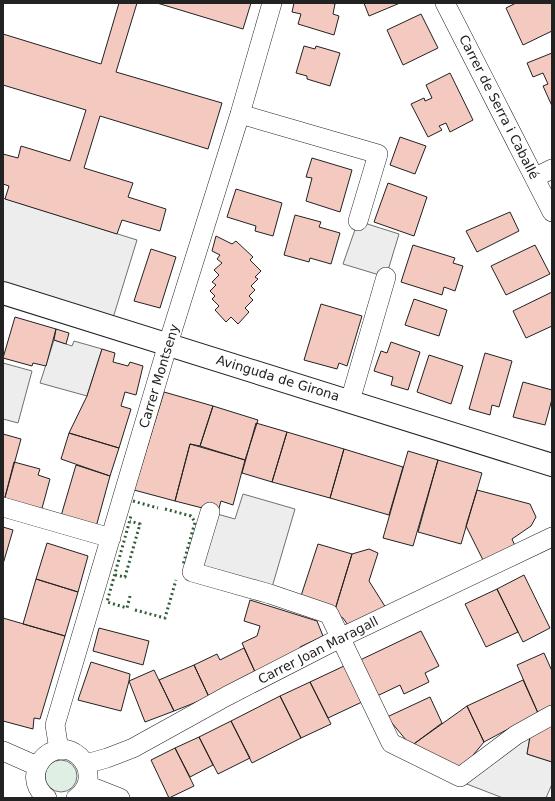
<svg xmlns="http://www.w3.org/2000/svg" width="555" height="801" font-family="'DejaVu Sans',sans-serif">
  <rect width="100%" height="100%" fill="#fff"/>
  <path fill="#e0efe3" stroke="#6f6f6f" d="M45 776a16 16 0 1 1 32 0a16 16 0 1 1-32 0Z"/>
  <path fill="#ededed" stroke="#6f6f6f" d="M3 198 137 240 113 318 3 284Z
    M358 221 399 234 386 277 343 264Z
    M54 340 72 346 74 341 102 349 87 396 40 383Z
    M3 363 32 371 18 423 3 419Z
    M243 494 295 509 270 594 199 574 210 512 235 519Z
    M532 726 527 754 552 762V784L546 798H503L459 781Z"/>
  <path fill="#f3c9c0" stroke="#222" d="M119 3H137L116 72 222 103 208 149 100 116 84 168 133 183 128 197 166 209 160 231 122 220 117 234 5 199 9 186 3 184V154L18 158 21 146 70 161 86 110 3 85V34L101 64Z
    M157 3H251L243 29Z
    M294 3H331L335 4 333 14 339 16 334 35 298 24 301 14 292 12Z
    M364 3H400L369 16Z
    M516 3H552V31L523 45 506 8Z
    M421 14 438 48 403 65 387 30Z
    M304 46 315 49 316 46 340 53 330 86 307 79V76L296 73Z
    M552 53V106L543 86 548 84 543 73 533 77 527 63Z
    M450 73 473 120 450 132 446 123 439 126 442 130 428 137 411 104 424 98 425 101 432 98 426 85Z
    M400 137 426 146 415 174 390 165Z
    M312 158 352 170 340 212 306 201 312 178 306 177Z
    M388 183 427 197 414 236 374 222Z
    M236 189 282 203 273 236 255 231 256 226 227 217Z
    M510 212 519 231 477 252 466 231Z
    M295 215 321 222 319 227 340 233 331 264 310 258 309 262 284 255Z
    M216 236 232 244 236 241 253 257 250 260 261 271 255 277 258 279 251 286 255 290 249 296 253 300 245 308 249 312 238 324 231 317 226 322 215 310 219 306 212 299 215 296 210 291 216 285 212 282 219 275 214 270 222 263 217 259 220 255 212 251Z
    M413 245 455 258 453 263 463 266 455 291 444 287 442 295 401 282Z
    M535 245 550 274 506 295 491 266Z
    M151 249 176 257 160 308 134 301Z
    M552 292V326L526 338 513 311Z
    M414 299 447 310 439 336 405 325Z
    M321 304 362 316 347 366 339 363 337 369 304 360Z
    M15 317 56 329 46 366 33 363 32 366 3 358Z
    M56 329 69 333 66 344 54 340Z
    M391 342 420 352 408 390 391 385 393 377 374 371 381 351 387 353Z
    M102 349 115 353 113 362 128 366 130 362 143 366 136 395 125 392 121 406 131 409 119 448 69 433 87 396Z
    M485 353 512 361 499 407 492 405 490 415 469 409Z
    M429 355 463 366 451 404 417 392Z
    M523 382 552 390V399L545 425 513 417Z
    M164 392 213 406 200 446 190 444 175 501 134 490Z
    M213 406 258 420 245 460 200 446Z
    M256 423 287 432 272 482 242 473Z
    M287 432 344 449 330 498 272 482Z
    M69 433 119 448 110 476 61 459Z
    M3 434 21 439 4 501H3Z
    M190 444 245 460 233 505 221 501 218 512 175 501Z
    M344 449 403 467 389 515 330 498Z
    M408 451 438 460 413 546 383 538Z
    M438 460 482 473 461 544 418 532Z
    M14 462 40 469 38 475 50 479 41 512 4 501Z
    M76 465 110 476 96 527 61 516Z
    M477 490 530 504 536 517 531 526 512 539 516 548 485 564 466 526Z
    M3 527 13 530 3 564Z
    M47 543 88 556 78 592 36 579Z
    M318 544 352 554 334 613 299 602Z
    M369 549 378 553 369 581 386 608 350 628 343 618 334 613 352 554Z
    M524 575 550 628 523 642 497 589Z
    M36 579 78 592 65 636 23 624Z
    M497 589 518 632 486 647 465 604Z
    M250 600 317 621 323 636 300 647 302 651 256 674 242 643 257 636 260 626 244 621Z
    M3 618 65 636 40 719 34 718 33 729 3 721Z
    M99 628 149 641 143 665 93 651Z
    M421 631 439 666 425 673 429 682 404 694 400 685 375 697 358 661Z
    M244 648 256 674 209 697 194 665 217 654 220 660Z
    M544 653 552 671V707L538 713 517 665Z
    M91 662 130 674 129 681 121 711 78 700Z
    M194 665 209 697 174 711 159 680Z
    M344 666 362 702 328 718 310 682Z
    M154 670 174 711 145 722 129 681Z
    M523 680 538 713 484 742 467 706Z
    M310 682 331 724 301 738 280 696Z
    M280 696 301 738 252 763 231 721Z
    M430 697 442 723 411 746 387 717Z
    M467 706 484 742 459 772 411 746Z
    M231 721 250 758 218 774 199 737Z
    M552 722V762L527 754 531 731Z
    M199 737 213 765 190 777 175 748Z
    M175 748 194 786 169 798 151 760Z"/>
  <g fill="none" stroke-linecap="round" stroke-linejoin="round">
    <defs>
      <path id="street" d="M445 3 552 212
        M240 114 378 154 358 221
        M536 177 552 169
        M350 401 386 277
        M3 507 111 538
        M210 512 192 572 270 594 329 614 391 743 460 777 516 735 552 715
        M59 750 55 725 168 344 240 114 272 3
        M3 751 37 766
        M86 764 107 758 133 748 227 696 340 638 552 537
        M87 785 120 798
        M47 798C17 775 52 733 79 756 84 761 88 767 88 775 89 784 84 793 76 798"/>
      <path id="secondary" d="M3 293 552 465"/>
    </defs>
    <use href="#street" stroke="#222" stroke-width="20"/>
    <use href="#secondary" stroke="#222" stroke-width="24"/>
    <use href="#street" stroke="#fff" stroke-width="19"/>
    <use href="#secondary" stroke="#fff" stroke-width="22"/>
    <path stroke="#2f5e38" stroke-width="3" stroke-dasharray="2 3" stroke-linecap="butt" d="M133 501 158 508
      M165 509 191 516 195 522 183 565
      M115 575 125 577 140 524 130 521
      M130 596 127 608 107 602 131 516
      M135 610 165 618 176 580"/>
  </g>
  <g text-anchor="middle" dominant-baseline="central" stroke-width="3" stroke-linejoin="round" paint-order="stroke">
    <g font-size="13" fill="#222" stroke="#fff">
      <text transform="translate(499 107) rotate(63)">Carrer de Serra i Caballé</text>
      <text transform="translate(159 376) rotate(-73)">Carrer Montseny</text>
      <text transform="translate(278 378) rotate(17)">Avinguda de Girona</text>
      <text transform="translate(318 650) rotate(-27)">Carrer Joan Maragall</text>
    </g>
  </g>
  <rect width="555" height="801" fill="none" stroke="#222222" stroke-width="8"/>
</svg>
